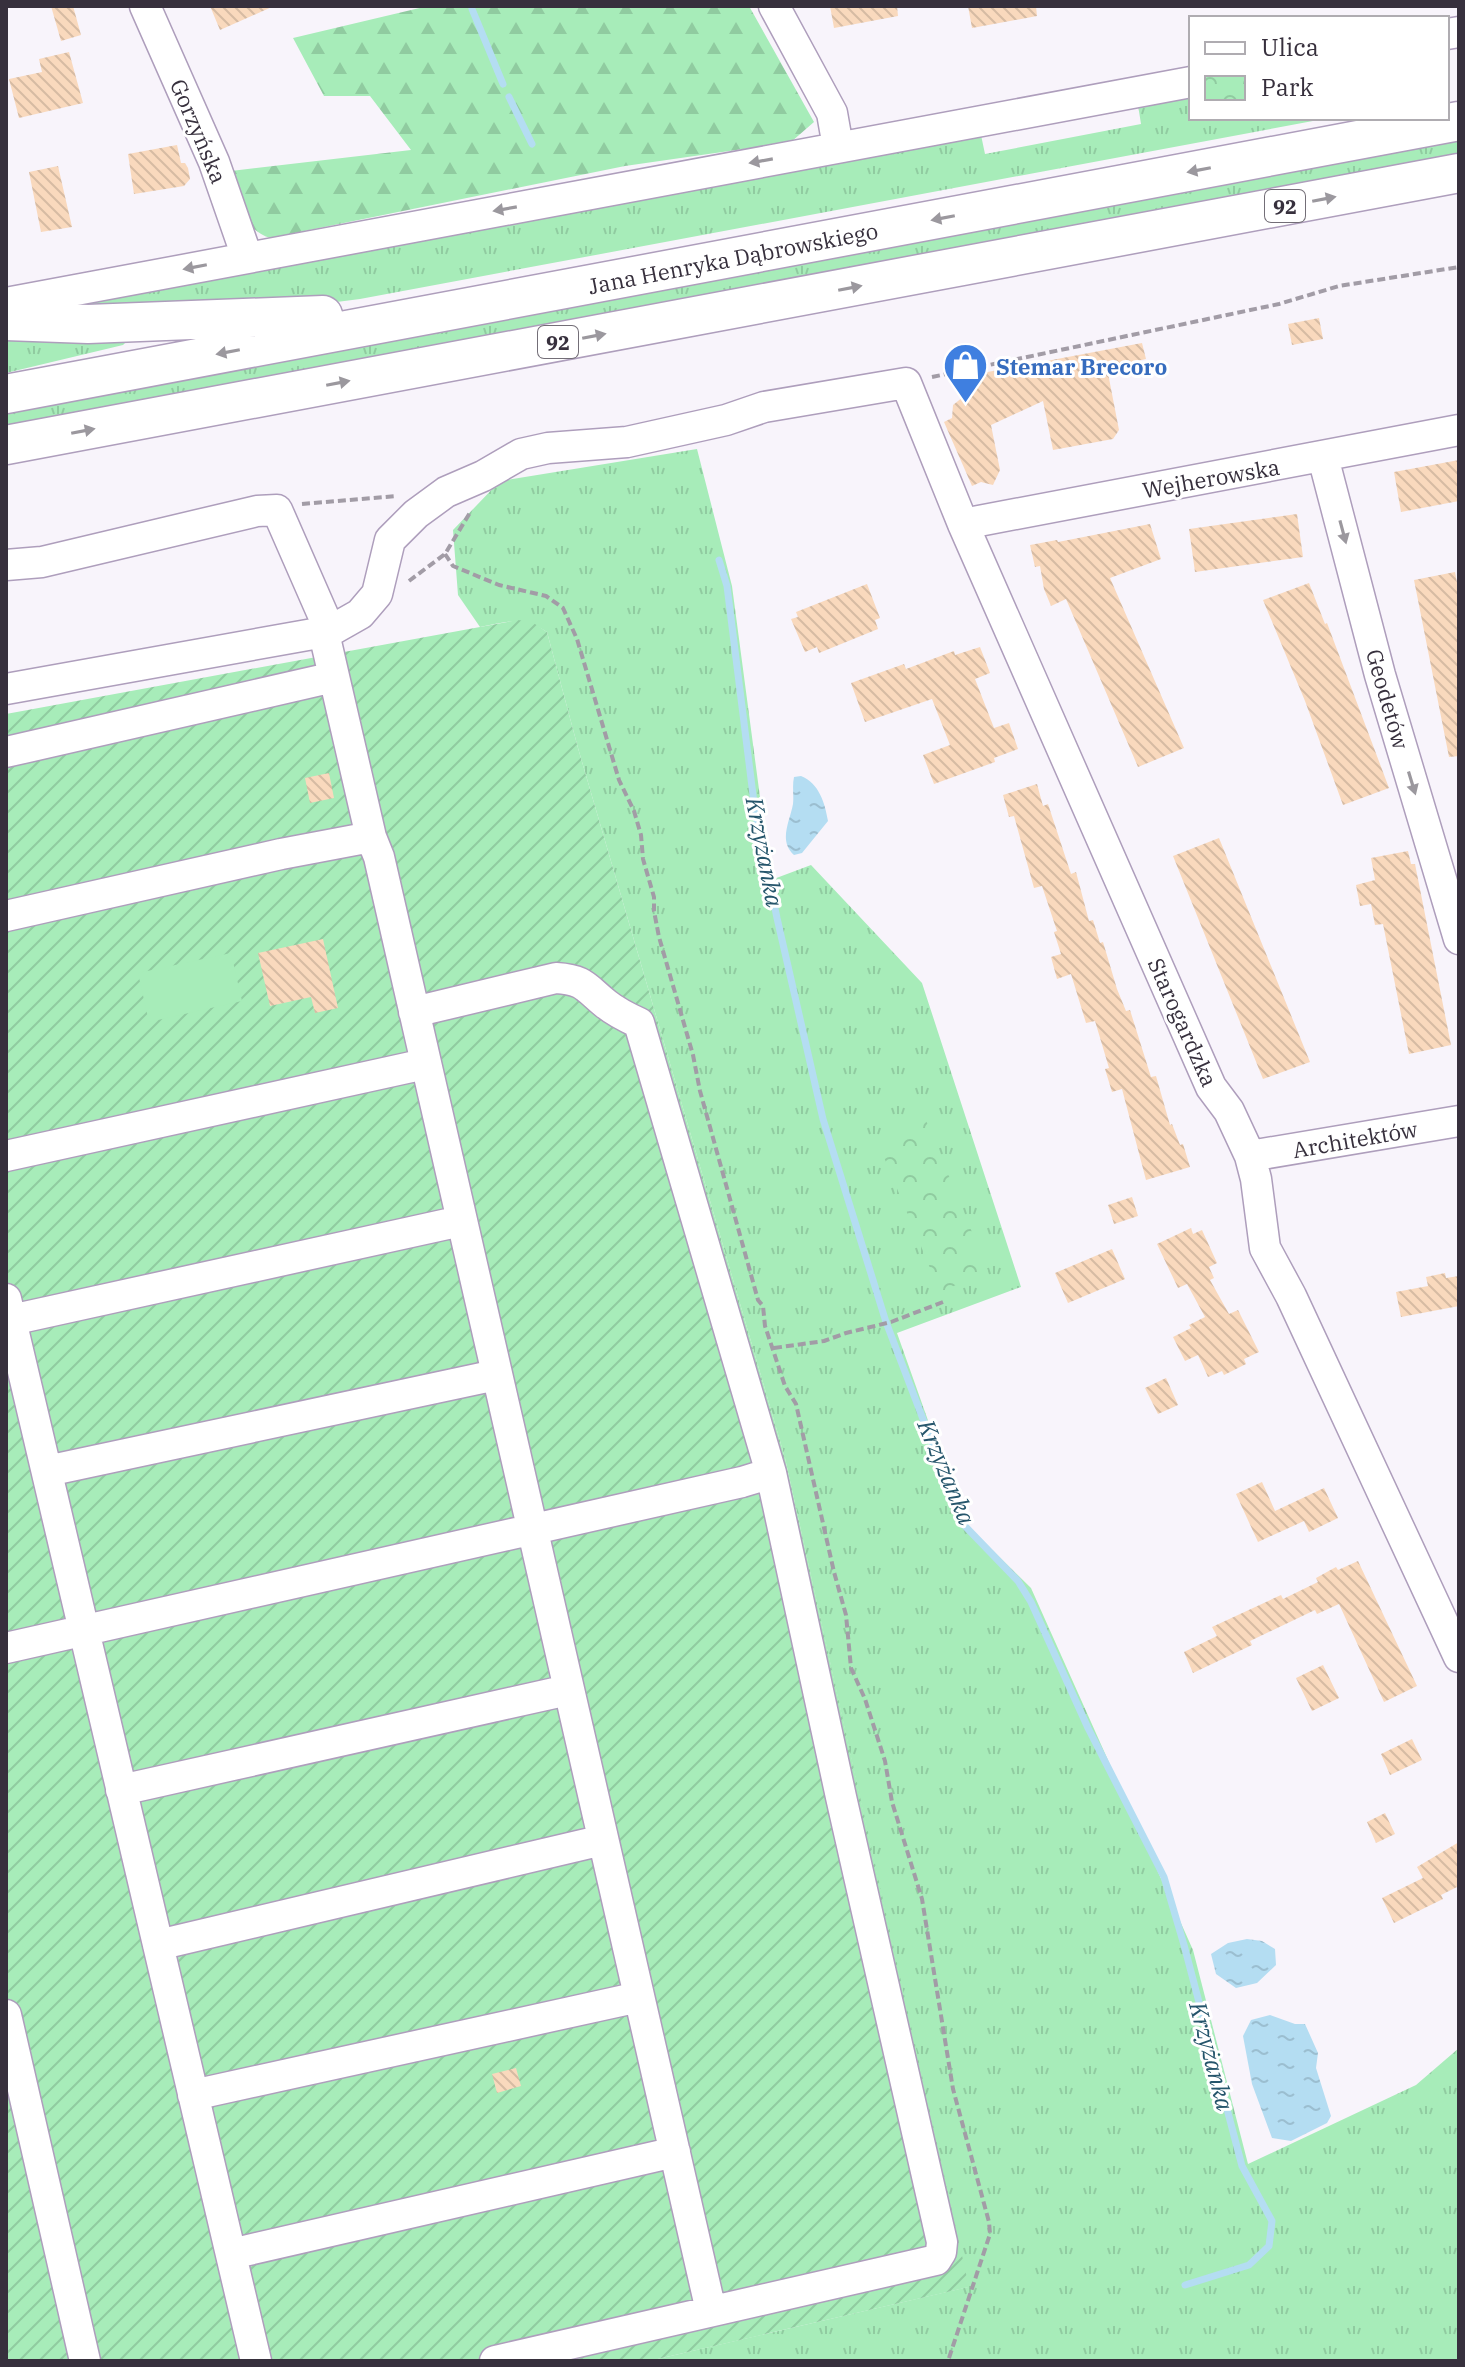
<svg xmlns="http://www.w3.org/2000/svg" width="1465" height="2367" font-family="'IBM Plex Serif',serif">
  <defs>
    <pattern id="grass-tufts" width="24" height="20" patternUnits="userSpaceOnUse" patternTransform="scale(2)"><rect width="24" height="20" fill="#a7ecb9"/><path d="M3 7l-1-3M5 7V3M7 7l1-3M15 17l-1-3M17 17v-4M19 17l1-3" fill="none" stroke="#90cba0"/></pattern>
    <pattern id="forest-firs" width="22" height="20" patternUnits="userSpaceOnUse" patternTransform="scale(2)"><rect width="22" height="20" fill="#a7ecb9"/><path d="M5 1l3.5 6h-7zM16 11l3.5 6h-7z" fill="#90cba0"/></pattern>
    <pattern id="park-crowns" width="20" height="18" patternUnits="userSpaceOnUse" patternTransform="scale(2)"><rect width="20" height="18" fill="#a7ecb9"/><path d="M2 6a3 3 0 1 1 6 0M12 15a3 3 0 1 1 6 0" fill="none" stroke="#90cba0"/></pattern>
    <pattern id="garden-furrows" width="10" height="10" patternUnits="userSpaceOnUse" patternTransform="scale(2)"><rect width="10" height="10" fill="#a7ecb9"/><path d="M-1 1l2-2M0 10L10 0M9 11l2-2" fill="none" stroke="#90cba0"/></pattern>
    <pattern id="water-ripples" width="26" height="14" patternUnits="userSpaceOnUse" patternTransform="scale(2)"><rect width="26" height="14" fill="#b4ddf2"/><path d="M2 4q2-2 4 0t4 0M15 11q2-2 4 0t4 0" fill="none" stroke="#9bbed0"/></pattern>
    <pattern id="building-back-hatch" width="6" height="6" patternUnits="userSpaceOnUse" patternTransform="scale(2)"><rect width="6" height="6" fill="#f9d9bd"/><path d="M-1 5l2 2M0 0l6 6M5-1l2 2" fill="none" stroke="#d6bba3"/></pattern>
  </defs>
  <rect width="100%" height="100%" fill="#f8f4fb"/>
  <path fill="url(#grass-tufts)" d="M1191 95V118H1329L360 299 321 304 47 311 981 135 985 154 1141 124 1138 105Z
    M1459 136V159L6 431V409Z
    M6 335 128 340 123 345 6 373Z
    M697 449 732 586 771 880 811 865 922 983 1021 1287 897 1333 964 1522 1031 1588 1193 1950 1248 2164 1416 2085 1459 2048V2361H649L968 2287 785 1458 578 748 547 632C522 615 507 622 480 627L458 595 453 530 500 481Z"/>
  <path fill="url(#forest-firs)" d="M428 6H749L814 122 791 142 625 166 270 238C240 228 239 198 231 171L411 150 370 96H324L293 38Z"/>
  <path fill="url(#park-crowns)" d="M925 1118 988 1271 940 1292 876 1138Z"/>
  <path fill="url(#garden-furrows)" d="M518 620 532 622 547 632 578 748 785 1458 969 2287 649 2361H6V714Z"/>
  <path fill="#a7ecb9" d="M231 953 242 1001 149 1022 138 973Z"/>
  <path fill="url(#water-ripples)" d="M801 776C819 783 825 803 828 821L802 853 794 855C778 841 790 821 793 804 794 795 792 786 794 777Z
    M1247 1939 1262 1941 1275 1949 1276 1965 1257 1983 1236 1988 1216 1974 1211 1954 1228 1943Z
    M1270 2015 1295 2024H1305L1318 2053 1316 2068 1331 2116 1327 2123 1291 2141 1272 2138 1252 2084 1243 2036 1251 2020Z"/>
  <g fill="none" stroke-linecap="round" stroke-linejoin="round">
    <path stroke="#b4ddf2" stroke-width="7" d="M472 9 503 84
      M509 97 532 144
      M719 560 727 586 755 811 777 918 823 1119 886 1322 963 1524 1018 1581 1031 1602 1088 1728 1164 1877 1184 1945 1242 2166 1272 2221 1269 2246 1249 2265 1185 2285"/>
  </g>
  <path fill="url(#building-back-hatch)" d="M51 6H73L81 35 61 41Z
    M210 6H274L220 30Z
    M830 6H897L898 16 834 28Z
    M968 6H1036L1037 16 972 28Z
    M69 52 83 103 19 118 9 79 42 72 39 59Z
    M177 145 181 163H185L188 168 190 179 184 186 134 194 128 154Z
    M58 166 72 227 41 232 29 172Z
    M1319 318 1323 339 1292 345 1288 324Z
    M1142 343 1146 359 1107 368 1119 430 1113 439 1053 450 1043 401 991 425 1000 470 993 485 981 482 972 486 944 422 952 418 953 405 963 397 961 377Z
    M1459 460V501L1401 512 1394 472Z
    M1297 514 1303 557 1195 572 1189 529Z
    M1150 524 1161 559 1110 578 1184 748 1138 767 1066 599 1051 606 1044 589 1040 566 1035 567 1030 545 1057 540 1058 542Z
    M1455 572 1459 593V756L1449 757 1414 580Z
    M1309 583 1325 624 1327 623 1389 788 1343 805 1305 701 1263 600Z
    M867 584 880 618 875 620 878 629 819 653 817 647 805 652 791 619 798 617 796 612Z
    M980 647 990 673 975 679 994 728 1009 723 1018 749 994 758 995 762 934 784 923 755 950 745 932 699 865 722 851 683 904 664 906 669 954 651 955 655Z
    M329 773 334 798 310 803 305 778Z
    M1037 784 1043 806 1048 804 1071 874 1076 872 1089 921 1093 920 1100 943 1103 942 1117 989 1126 1011 1130 1010 1151 1077 1156 1076 1170 1125 1172 1124 1180 1145 1183 1144 1190 1167 1146 1180 1122 1089 1112 1092 1105 1069 1109 1068 1095 1021 1086 1023 1071 974 1057 979 1051 957 1061 954 1054 932 1057 931 1042 886 1034 888 1014 816 1009 817 1003 795Z
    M1219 838 1310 1062 1263 1079 1173 856Z
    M1408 851 1411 864H1415L1451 1045 1409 1054 1383 924 1375 925 1371 904 1360 906 1356 885 1375 880 1371 858Z
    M323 939 338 1008 315 1013 311 997 270 1006 258 953Z
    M1132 1197 1138 1216 1114 1224 1108 1205Z
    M1191 1228 1193 1234 1202 1230 1217 1263 1209 1267 1214 1278 1210 1280 1229 1314 1238 1310 1259 1352 1244 1359 1246 1364 1224 1375 1222 1371 1208 1377 1198 1355 1185 1361 1173 1337 1191 1328 1189 1325 1205 1317 1187 1284 1178 1288 1157 1244Z
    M1112 1249 1125 1279 1068 1303 1055 1273Z
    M1445 1273 1446 1278 1459 1276V1306L1401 1317 1396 1292 1428 1286 1426 1277Z
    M1166 1378 1178 1405 1158 1414 1145 1388Z
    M1262 1482 1275 1511 1324 1488 1338 1518 1309 1532 1304 1521 1258 1542 1236 1494Z
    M1358 1561 1417 1686 1384 1702 1339 1604 1317 1614 1315 1610 1250 1641 1252 1645 1193 1673 1184 1652 1217 1636 1212 1627 1281 1595 1283 1599 1318 1582 1316 1578 1336 1567 1338 1570Z
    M1323 1665 1339 1698 1312 1711 1296 1678Z
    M1412 1739 1422 1760 1390 1775 1381 1754Z
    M1385 1813 1395 1834 1376 1843 1367 1822Z
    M1459 1842V1886L1441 1895 1443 1899 1394 1923 1382 1898 1423 1878 1417 1867Z
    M516 2068 521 2086 497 2093 492 2074Z"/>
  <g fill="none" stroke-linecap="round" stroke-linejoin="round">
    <defs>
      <path id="minor" d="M145 6 214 162 247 257
        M774 6 832 113 838 147
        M1447 34 1459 32
        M6 303 1191 82
        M1323 457 1380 675 1459 939
        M963 524 1459 430
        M6 565 42 562 257 511 277 510 330 631
        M324 633 371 837 379 857 711 2311
        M6 689 330 631 360 614 377 594 390 540 416 514 446 492 483 476 521 454 548 448 627 442 726 420 764 407 906 383 963 524 1211 1087 1229 1111 1250 1156 1256 1179 1265 1248 1291 1296 1459 1657
        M6 752 334 677
        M6 916 281 854 371 837
        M414 1012 556 978C585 980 585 987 606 1004 616 1012 628 1018 639 1023L771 1473 841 1797 942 2242 941 2252 936 2260 495 2361
        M6 1156 425 1064
        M1250 1156 1459 1121
        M6 1299 256 2361
        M11 1320 461 1221
        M47 1471 496 1375
        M6 1648 742 1482 771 1473
        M121 1790 568 1690
        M158 1945 603 1840
        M6 2015 85 2361
        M193 2095 639 1997
        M231 2254 675 2152"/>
      <path id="major" d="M6 321 88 324 323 315
        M6 394 1459 121
        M6 445 1459 173"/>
    </defs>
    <use href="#minor" stroke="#ae9ebc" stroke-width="33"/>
    <use href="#major" stroke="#ae9ebc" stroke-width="41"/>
    <path stroke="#a29ca6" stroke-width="4" stroke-dasharray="8 4" stroke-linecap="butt" d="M932 377 1279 304 1339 286 1459 267
      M302 504 397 496
      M445 554 453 566 499 585 546 596 563 608 577 639 619 780 634 811 641 835 643 859 654 897V911L659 937 693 1055 700 1091 758 1300 763 1306 765 1326 785 1386 796 1404 834 1572 846 1615 851 1668 865 1699 885 1761 892 1802 922 1899 953 2089 989 2222 990 2234 948 2361
      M409 581 445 554 471 511
      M774 1348 824 1341 846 1333 891 1322 943 1302"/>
    <use href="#minor" stroke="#fff" stroke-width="30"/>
    <use href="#major" stroke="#fff" stroke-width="38"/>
  </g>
  <defs><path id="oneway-solid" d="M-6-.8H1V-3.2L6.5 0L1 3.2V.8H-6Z" transform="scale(2)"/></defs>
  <g fill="#9b989e">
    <use href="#oneway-solid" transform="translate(761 161) rotate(170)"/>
    <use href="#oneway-solid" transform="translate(1199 170) rotate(169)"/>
    <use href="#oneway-solid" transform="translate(1324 199) rotate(-11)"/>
    <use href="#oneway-solid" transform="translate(505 209) rotate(170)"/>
    <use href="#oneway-solid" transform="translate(943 218) rotate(169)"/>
    <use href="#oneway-solid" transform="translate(195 267) rotate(169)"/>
    <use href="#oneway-solid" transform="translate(850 288) rotate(-11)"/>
    <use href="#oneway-solid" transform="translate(594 336) rotate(-11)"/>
    <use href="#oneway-solid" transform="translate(228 352) rotate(169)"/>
    <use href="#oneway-solid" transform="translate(338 383) rotate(-11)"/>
    <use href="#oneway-solid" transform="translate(83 431) rotate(-11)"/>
    <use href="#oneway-solid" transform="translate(1343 532) rotate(75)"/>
    <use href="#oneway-solid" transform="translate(1412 783) rotate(73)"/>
  </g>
  <defs>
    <symbol id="shop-pin" viewBox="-11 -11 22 30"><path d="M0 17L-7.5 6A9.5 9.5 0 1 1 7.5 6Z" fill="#3f7fe0" stroke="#fff"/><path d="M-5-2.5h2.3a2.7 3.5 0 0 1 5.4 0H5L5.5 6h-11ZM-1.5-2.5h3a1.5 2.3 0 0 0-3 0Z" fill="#fff"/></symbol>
  </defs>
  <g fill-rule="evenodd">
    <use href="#shop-pin" x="940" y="340" width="51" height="69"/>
  </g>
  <g text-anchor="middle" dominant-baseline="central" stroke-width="6" stroke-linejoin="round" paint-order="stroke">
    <g fill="#fff" stroke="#736e77" stroke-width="2">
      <rect x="1265" y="190" width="40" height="32" rx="6"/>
      <rect x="538" y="326" width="40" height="32" rx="6"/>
    </g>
    <g font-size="20" font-weight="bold" fill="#37303d">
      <text x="1285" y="206">92</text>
      <text x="558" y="342">92</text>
    </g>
    <g font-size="22" fill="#37303d" stroke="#fff">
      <text transform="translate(199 131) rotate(67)">Gorzyńska</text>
      <text transform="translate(733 258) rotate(-11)">Jana Henryka Dąbrowskiego</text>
      <text transform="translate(1211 478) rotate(-10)">Wejherowska</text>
      <text transform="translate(1388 699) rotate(74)">Geodetów</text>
      <text transform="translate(1183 1022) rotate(66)">Starogardzka</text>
      <text transform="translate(1355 1139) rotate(-10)">Architektów</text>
    </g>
    <g font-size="22" font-weight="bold" fill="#366cbe" stroke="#fff" text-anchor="start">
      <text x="996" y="366">Stemar Brecoro</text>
    </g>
    <g font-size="24" font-style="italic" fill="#25556b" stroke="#fff">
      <text transform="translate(765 852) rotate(79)">Krzyżanka</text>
      <text transform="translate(947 1472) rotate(67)">Krzyżanka</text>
      <text transform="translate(1212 2056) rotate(75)">Krzyżanka</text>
    </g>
  </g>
  <rect width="1465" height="2367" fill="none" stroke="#37303d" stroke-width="16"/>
  <rect x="1189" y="16" width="260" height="104" fill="#ffffff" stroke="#afacb1" stroke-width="2"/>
  <rect x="1205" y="42" width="40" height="12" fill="#ffffff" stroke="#afacb1" stroke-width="2"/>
  <text x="1261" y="56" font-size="24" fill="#37303d">Ulica</text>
  <rect x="1205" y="76" width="40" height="24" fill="url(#park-crowns)" stroke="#afacb1" stroke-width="2"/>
  <text x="1261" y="96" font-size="24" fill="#37303d">Park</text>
</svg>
